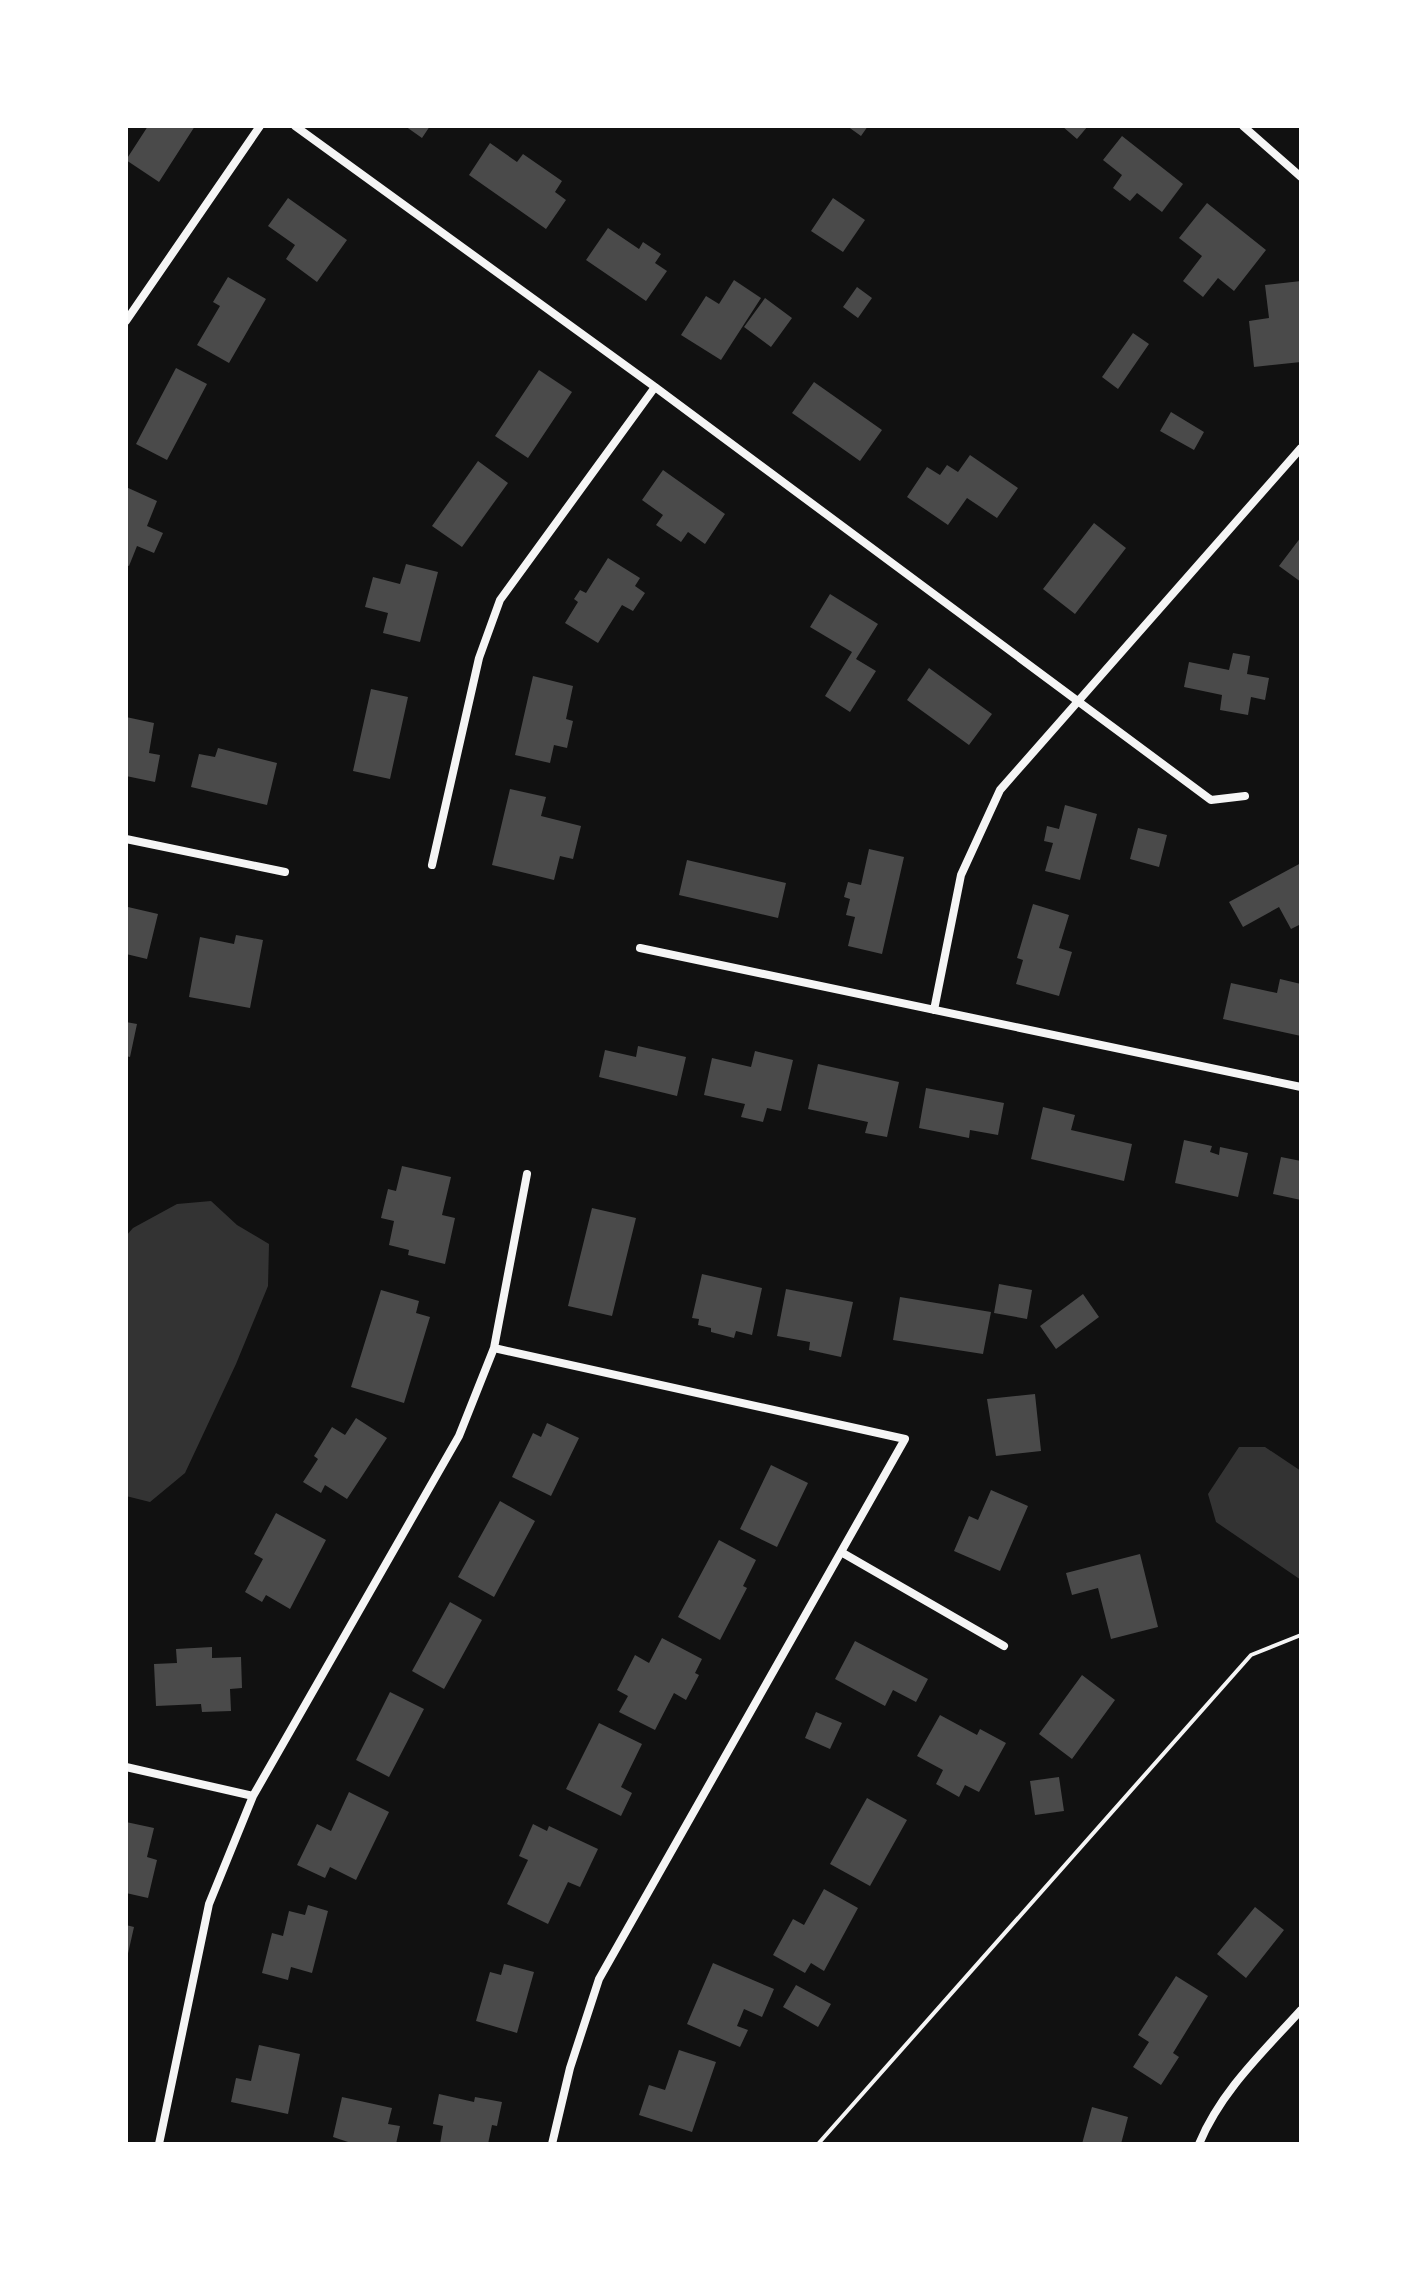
<svg xmlns="http://www.w3.org/2000/svg" width="1427" height="2270" font-family="Montserrat,sans-serif">
  <rect width="100%" height="100%" fill="#111"/>
  <path fill="#333" d="M211 1201 237 1225 269 1244 268 1286 236 1364 185 1473 150 1502 126 1496V1236L133 1228 177 1204Z
    M1239 1447H1265L1301 1471V1580L1216 1522 1208 1494Z"/>
  <path fill="#4a4a4a" d="M148 126H195L159 182 126 160Z
    M405 126H430L422 138Z
    M847 126H868L861 136Z
    M1062 126H1088L1077 139Z
    M1122 136 1183 184 1162 212 1137 193 1130 201 1113 188 1122 175 1103 160Z
    M490 143 517 162 523 154 562 181 555 192 566 200 546 229 469 175Z
    M288 198 347 240 317 282 286 259 295 245 268 226Z
    M833 198 865 220 843 252 811 231Z
    M1207 203 1266 250 1234 291 1218 278 1203 297 1183 281 1202 256 1179 238Z
    M608 228 639 249 643 242 661 254 655 263 667 271 646 301 586 260Z
    M228 277 266 299 229 363 197 345 220 306 213 302Z
    M734 280 761 298 721 360 681 335 706 296 719 304Z
    M1301 281V362L1254 367 1249 321 1269 318 1265 285Z
    M857 287 872 298 858 318 843 307Z
    M765 298 792 318 771 347 744 327Z
    M1133 333 1149 344 1118 389 1102 377Z
    M176 368 207 384 167 460 136 444Z
    M539 370 572 392 528 458 495 436Z
    M814 382 882 430 860 461 792 413Z
    M1171 412 1204 432 1194 450 1160 431Z
    M970 455 1018 488 997 518 967 498 948 525 907 497 927 467 940 475 947 465 958 472Z
    M478 461 508 483 462 547 432 526Z
    M663 470 725 514 705 544 688 532 681 542 656 525 663 515 642 500Z
    M126 487 157 501 147 526 163 533 154 553 137 546 129 566 126 565Z
    M1094 523 1126 548 1075 614 1043 589Z
    M1301 537V582L1279 566Z
    M608 558 640 578 635 586 645 593 633 611 622 605 598 643 565 623 578 602 574 599 580 590 586 593Z
    M406 564 438 572 420 642 383 633 388 613 365 607 373 577 400 584Z
    M830 594 878 624 856 659 876 671 850 712 825 696 852 652 810 627Z
    M1233 653 1250 656 1247 674 1269 678 1265 700 1251 697 1248 715 1220 710 1222 695 1184 687 1189 662 1229 670Z
    M929 668 992 714 969 745 907 700Z
    M533 676 573 686 566 719 573 721 567 748 554 745 550 763 515 755Z
    M371 689 408 697 390 779 353 771Z
    M126 717 154 723 149 753 160 755 155 782 126 776Z
    M218 748 277 763 267 805 191 787 199 754 215 757Z
    M510 789 546 797 541 816 581 826 573 859 560 856 554 880 492 865Z
    M1065 805 1097 814 1080 880 1045 871 1053 843 1044 841 1047 826 1059 829Z
    M1138 828 1167 835 1159 867 1130 859Z
    M869 849 904 857 882 954 848 946 855 917 846 915 850 899 844 897 848 882 861 885Z
    M687 860 786 883 778 918 679 895Z
    M1301 863V924L1291 929 1279 907 1243 927 1229 902Z
    M1033 904 1069 915 1059 948 1072 952 1059 996 1016 984 1023 960 1017 958Z
    M128 907 158 914 147 959 126 954V914Z
    M236 935 263 940 250 1008 189 997 200 937 234 944Z
    M1280 979 1301 984V1036L1223 1019 1231 983 1277 993Z
    M126 1022 137 1024 130 1057 126 1056Z
    M638 1046 686 1057 677 1096 599 1077 605 1050 636 1057Z
    M755 1051 793 1060 781 1111 767 1108 763 1122 741 1117 745 1104 704 1095 712 1058 751 1067Z
    M818 1064 899 1082 887 1137 865 1133 868 1122 808 1109Z
    M926 1088 1004 1103 998 1135 970 1130 969 1138 919 1128Z
    M1043 1107 1075 1115 1071 1130 1132 1144 1124 1181 1031 1159Z
    M1184 1140 1212 1146 1210 1152 1219 1155 1220 1147 1248 1153 1238 1197 1175 1183Z
    M1281 1157 1301 1161V1200L1273 1194Z
    M402 1166 451 1177 442 1215 455 1218 445 1264 408 1255 409 1250 389 1245 394 1221 381 1218 388 1189 396 1191Z
    M592 1208 636 1218 612 1316 568 1306Z
    M702 1274 762 1288 752 1335 736 1331 734 1338 711 1332V1328L698 1325 699 1319 692 1318Z
    M999 1284 1032 1290 1027 1319 994 1313Z
    M786 1289 853 1302 841 1357 809 1350 810 1342 777 1336Z
    M381 1290 419 1301 416 1313 430 1317 404 1403 351 1387Z
    M1083 1294 1099 1317 1056 1349 1040 1326Z
    M900 1297 991 1312 983 1354 893 1340Z
    M1035 1394 1041 1451 996 1456 987 1399Z
    M356 1418 387 1438 347 1499 325 1485 321 1493 303 1482 318 1459 314 1456 332 1427 345 1435Z
    M547 1423 579 1438 551 1496 512 1477 533 1433 541 1437Z
    M771 1465 808 1483 777 1547 740 1529Z
    M991 1490 1028 1506 1000 1571 954 1551 969 1516 978 1520Z
    M500 1501 535 1521 494 1597 458 1577Z
    M276 1513 326 1540 290 1609 266 1595 262 1602 245 1592 263 1559 254 1554Z
    M719 1540 756 1560 743 1586 747 1588 720 1640 678 1617Z
    M1140 1554 1158 1627 1111 1639 1098 1588 1072 1595 1066 1573Z
    M450 1602 482 1620 444 1689 412 1671Z
    M662 1638 702 1659 695 1673 699 1675 686 1700 674 1693 655 1730 619 1712 628 1696 617 1690 635 1655 649 1663Z
    M855 1641 928 1679 916 1702 893 1690 885 1706 835 1679Z
    M212 1647V1658L241 1657 242 1688 230 1689 231 1711 202 1712 201 1704 156 1706 154 1664 177 1663 176 1649Z
    M1082 1675 1115 1700 1072 1759 1039 1734Z
    M390 1692 424 1709 389 1777 356 1760Z
    M816 1712 842 1723 830 1749 805 1738Z
    M940 1715 977 1735 980 1729 1006 1743 979 1792 965 1785 959 1797 936 1784 943 1770 917 1756Z
    M599 1723 642 1744 621 1787 632 1793 621 1816 566 1789Z
    M1059 1777 1064 1811 1035 1815 1030 1781Z
    M349 1792 389 1812 356 1880 330 1867 325 1878 297 1865 317 1824 331 1831Z
    M867 1798 907 1820 870 1886 830 1864Z
    M126 1822 154 1828 147 1857 157 1860 148 1898 126 1893Z
    M533 1824 547 1831 549 1826 598 1849 580 1887 568 1882 548 1924 507 1904 528 1860 519 1856Z
    M824 1889 858 1908 824 1971 811 1963 805 1973 773 1955 793 1919 804 1925Z
    M308 1905 328 1911 312 1973 291 1967 288 1980 262 1973 272 1933 283 1936 289 1911 305 1915Z
    M1255 1907 1284 1930 1246 1978 1217 1954Z
    M126 1925 134 1927 127 1958H126Z
    M713 1963 774 1989 762 2017 744 2009 737 2026 748 2030 740 2047 687 2024Z
    M504 1964 534 1972 517 2033 476 2021 490 1972 501 1975Z
    M1176 1976 1208 1996 1173 2053 1179 2057 1161 2085 1133 2067 1149 2042 1138 2035Z
    M796 1985 831 2004 818 2027 783 2007Z
    M259 2045 300 2054 288 2114 231 2102 236 2078 251 2081Z
    M679 2050 716 2062 692 2132 639 2115 649 2085 665 2090Z
    M439 2094 474 2102 475 2097 502 2102 497 2126 492 2125 488 2144H440L443 2126 433 2124Z
    M342 2097 392 2108 388 2124 400 2126 396 2144H354L333 2137Z
    M1092 2107 1128 2117 1121 2144H1082Z"/>
  <g fill="none" stroke-linecap="round" stroke-linejoin="round">
    <path stroke="#f5f5f5" stroke-width="4" d="M818 2144 1251 1655 1301 1635"/>
    <path stroke="#f5f5f5" stroke-width="8" d="M295 126 655 387 1211 800 1245 796
      M1243 126 1301 177
      M126 321 260 126
      M126 839 285 872
      M432 865 479 658 500 600 655 387
      M640 948 1301 1087
      M934 1010 961 875 1000 790 1301 448
      M494 1348 905 1439 599 1979 570 2068 552 2144
      M841 1552 1004 1646
      M126 1767 253 1796
      M159 2144 209 1904 253 1796 459 1436 494 1348 527 1174
      M1199 2144C1221 2091 1263 2052 1301 2010"/>
  </g>
  <rect width="1427" height="2270" fill="none" stroke="#ffffff" stroke-width="256"/>
</svg>
